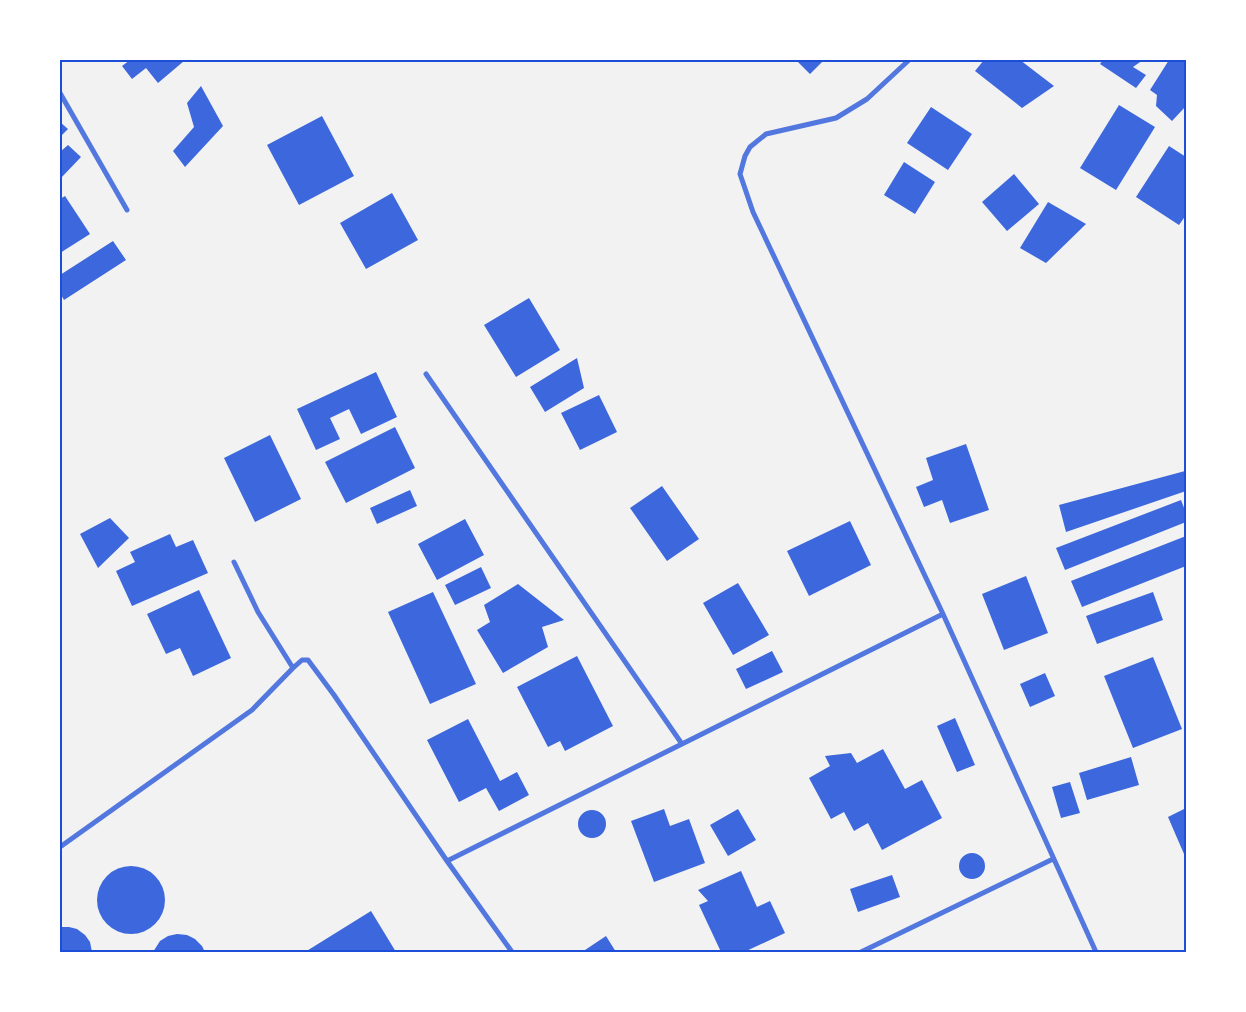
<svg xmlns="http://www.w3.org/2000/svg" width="1246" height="1012" font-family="'IBM Plex Serif',serif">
  <rect width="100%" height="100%" fill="#f2f2f2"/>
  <path fill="#3d67dc" d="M130 60H183L184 61 158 83 146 68 132 79 122 66Z
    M796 60H824L810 74Z
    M984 60H1020L1054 86 1022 108 975 71Z
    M1103 60H1143L1133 67 1146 75 1136 88 1100 64Z
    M1169 60H1186V106L1172 121 1156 106 1157 95 1150 90Z
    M201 86 223 126 185 167 173 151 194 127 187 103Z
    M1119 105 1155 127 1116 190 1080 168Z
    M931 107 972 134 948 170 907 143Z
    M322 116 354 176 299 205 267 145Z
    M60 122 68 129 60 137Z
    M68 145 81 157 60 179V152Z
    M1169 146 1186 157V215L1179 225 1136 197Z
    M904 162 935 182 915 214 884 195Z
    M1014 174 1039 204 1007 231 982 202Z
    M392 193 418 240 366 269 340 223Z
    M65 196 90 234 60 253V199Z
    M1048 202 1086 224 1046 263 1020 248Z
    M113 241 126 260 64 300 60 293V275Z
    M529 298 560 350 516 377 484 325Z
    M577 358 584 388 545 412 530 387Z
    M376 372 397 417 361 434 349 409 330 418 340 439 316 450 297 409Z
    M599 395 617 432 580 450 561 413Z
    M395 427 415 468 346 503 325 462Z
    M270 435 301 499 255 522 224 458Z
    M966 444 989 510 950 523 942 500 924 507 916 487 933 480 926 458Z
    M1185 471 1186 491 1066 532 1059 505Z
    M662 486 699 539 667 561 630 508Z
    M410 490 417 506 377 524 370 508Z
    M1181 500 1186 513V522L1065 570 1056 548Z
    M110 518 129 538 98 568 80 534Z
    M465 519 484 555 437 580 418 544Z
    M850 521 871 565 809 596 787 551Z
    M170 534 176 547 193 540 208 573 132 606 116 571 135 562 130 552Z
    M1186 536V566L1082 607 1071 581Z
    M481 567 491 588 455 605 445 585Z
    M1026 576 1048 633 1004 650 982 594Z
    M738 583 769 635 733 655 703 603Z
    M518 584 564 620 542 627 548 647 503 673 477 630 490 622 484 605Z
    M199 590 231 658 193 676 180 648 166 654 147 614Z
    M433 592 476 684 430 704 388 612Z
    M1153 592 1163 620 1097 644 1086 616Z
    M772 651 783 672 746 689 736 669Z
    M577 656 613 726 565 751 560 741 548 747 517 687Z
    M1153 657 1182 729 1133 748 1104 676Z
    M1045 673 1055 696 1030 707 1020 684Z
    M955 718 975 765 957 772 937 726Z
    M468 719 500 781 517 772 529 795 499 811 486 788 459 802 427 740Z
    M883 749 905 789 922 780 942 818 882 850 868 823 854 831 844 812 831 819 809 778 830 766 825 756 851 753 857 763Z
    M1131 757 1139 785 1087 800 1079 773Z
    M1070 782 1080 813 1061 818 1052 787Z
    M664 809 670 826 689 819 705 863 654 882 631 821Z
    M738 809 756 840 728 856 710 825Z
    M1184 809 1186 814V853L1184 854 1168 817Z
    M578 824a14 14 0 1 1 28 0a14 14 0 1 1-28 0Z
    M959 866a13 13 0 1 1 26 0a13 13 0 1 1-26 0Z
    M97 900a34 34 0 1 1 68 0a34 34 0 1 1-68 0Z
    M741 871 757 907 770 901 785 933 744 952H721L699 905 708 901 698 890Z
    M892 875 900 897 858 912 850 889Z
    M371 911 396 952H305Z
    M60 927H69L77 929 85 935 90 942 92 952H60Z
    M177 934 187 935 195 939 202 946 205 952H153L160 941 168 936Z
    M606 936 616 952H582Z"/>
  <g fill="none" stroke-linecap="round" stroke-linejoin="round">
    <path stroke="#5277de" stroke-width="5" d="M909 60 867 99 836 118 766 134 750 147 745 156 740 174 753 212 943 614 1096 952
      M60 93 127 210
      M426 374 682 744
      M234 562 258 612 293 668
      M60 847 252 710 293 668 302 660H308L334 695 447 861 512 952
      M447 861 943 614
      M861 952 1053 859"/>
  </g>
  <rect width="1246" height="1012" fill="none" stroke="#ffffff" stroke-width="122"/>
  <rect x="61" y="61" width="1124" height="890" fill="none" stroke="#1d4ed8" stroke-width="2"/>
</svg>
